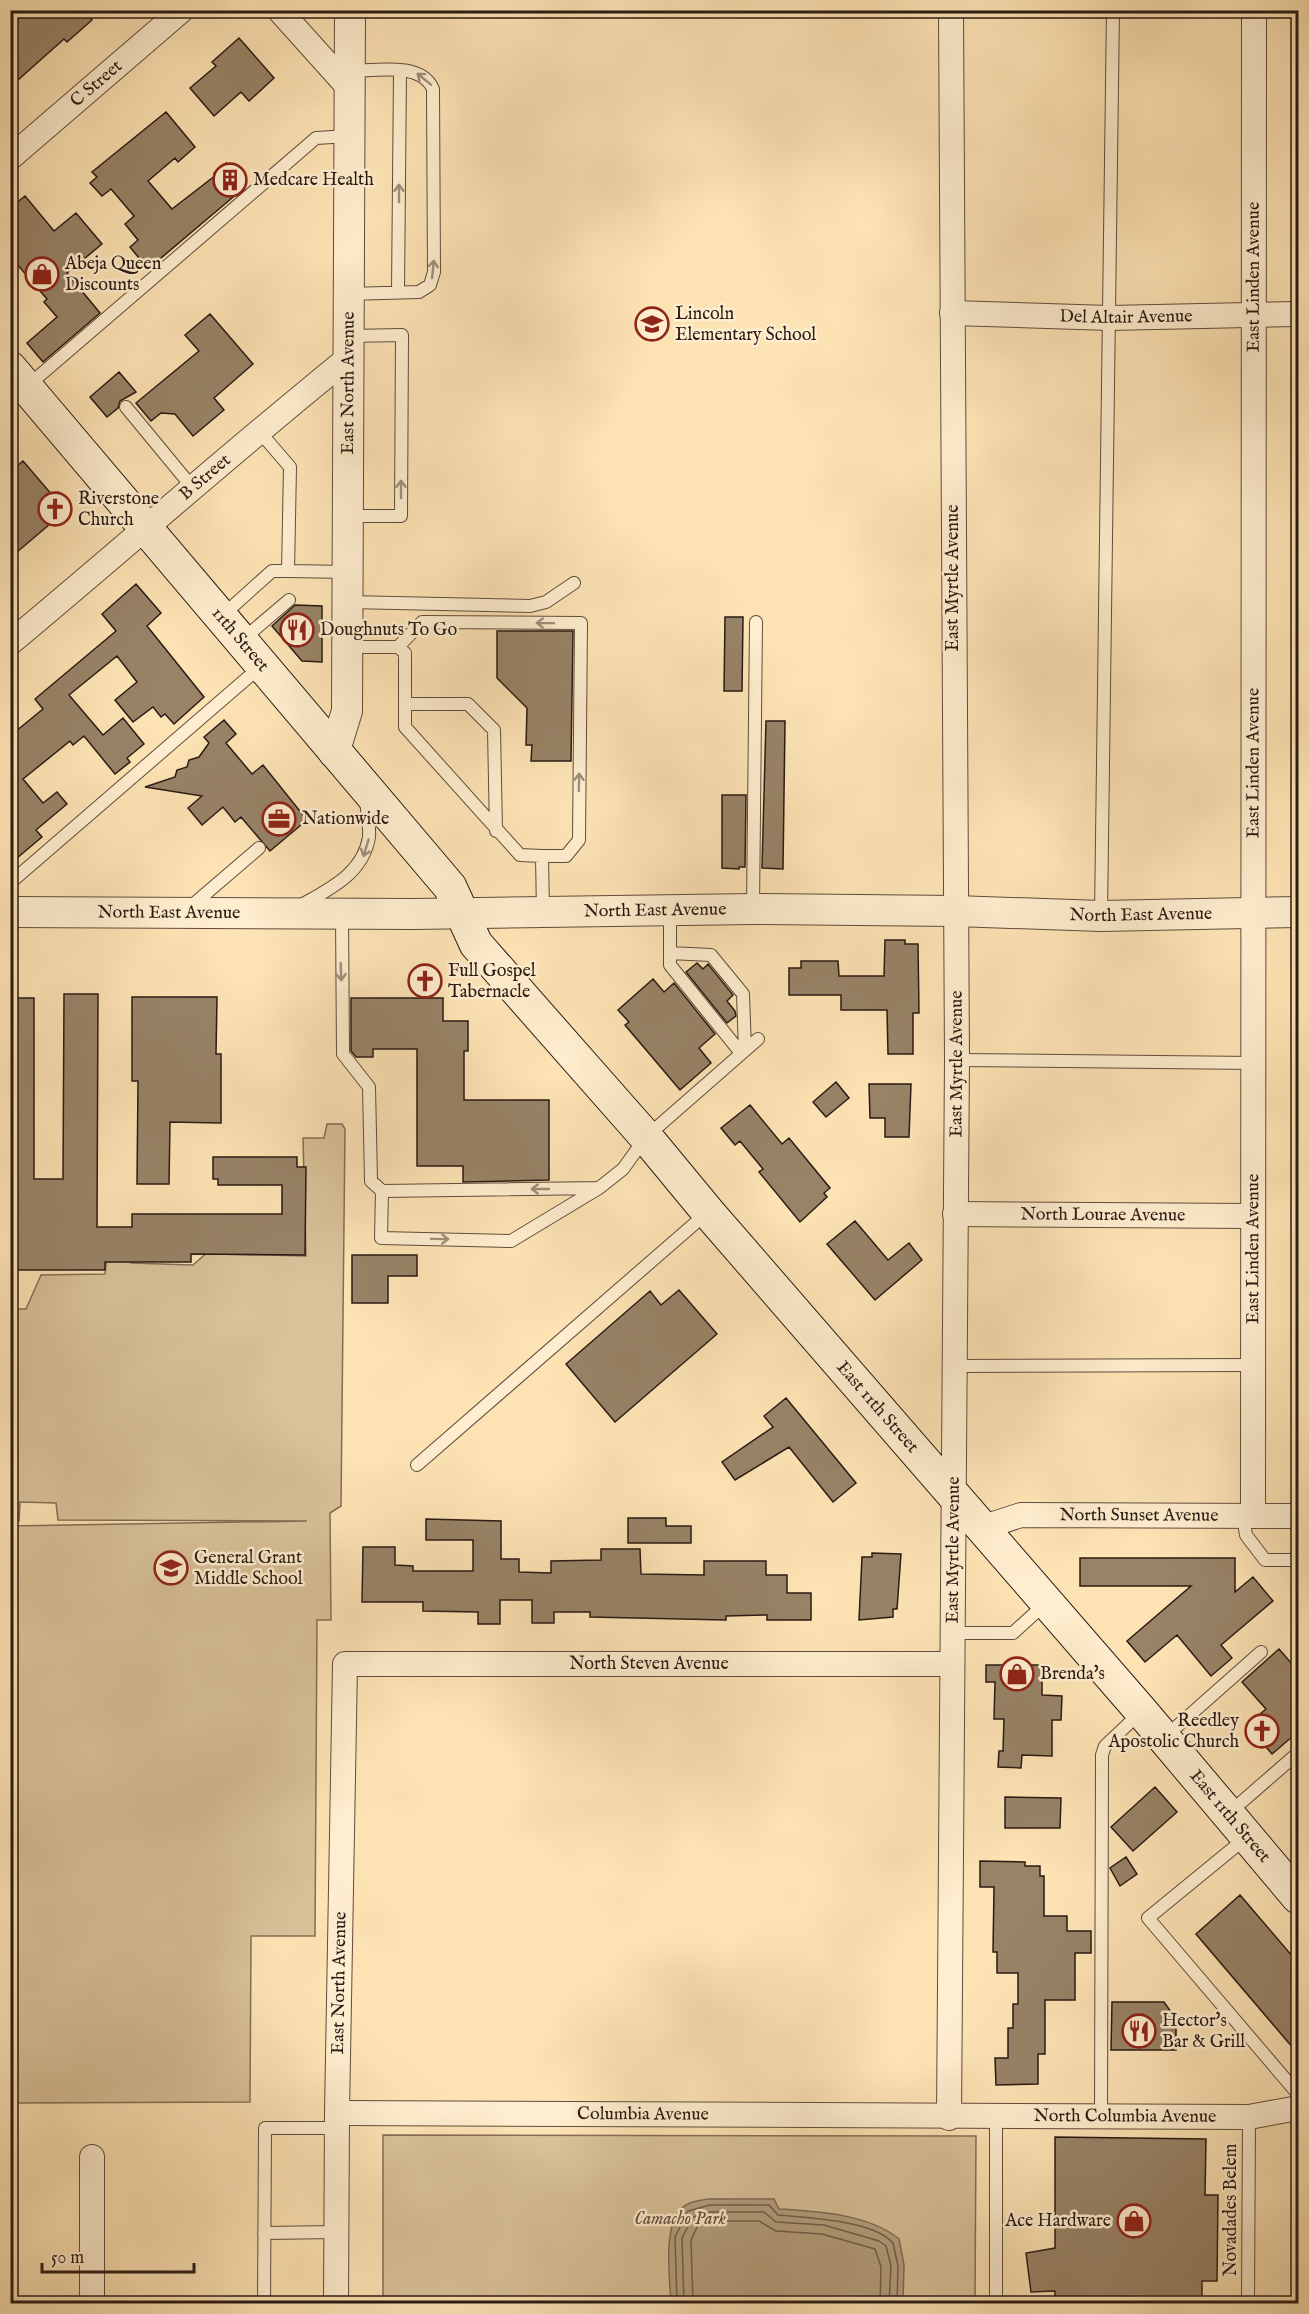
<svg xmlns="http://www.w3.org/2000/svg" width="1309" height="2314" font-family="'IM FELL English',serif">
  <rect width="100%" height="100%" fill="#fde3b4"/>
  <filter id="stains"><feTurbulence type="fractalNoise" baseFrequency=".00333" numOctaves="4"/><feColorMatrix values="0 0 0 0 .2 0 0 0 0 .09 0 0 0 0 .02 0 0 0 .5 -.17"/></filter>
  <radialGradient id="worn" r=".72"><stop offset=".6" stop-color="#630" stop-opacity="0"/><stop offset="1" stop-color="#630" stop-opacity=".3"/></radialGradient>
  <path fill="#d9c199" stroke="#826e56" stroke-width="1.5" d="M327 1124H342L345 1129 341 1506 330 1513 331 1620H317L315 1936H251L250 2102 11 2103 10 1526 307 1521 58 1520 56 1503 20 1502 19 1521H11V1309H26L41 1275 105 1274 107 1256 131 1255V1263L193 1265 210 1250 214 1254 306 1256 303 1138H324Z
    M383 2135 976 2136 975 2303 383 2304Z"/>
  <path fill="#b59f7e" stroke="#7d6a54" stroke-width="1.5" d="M709 2199H774L779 2209C816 2211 869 2214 899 2239L904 2265 903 2303H671C670 2279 661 2220 686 2205 692 2201 702 2200 709 2199Z"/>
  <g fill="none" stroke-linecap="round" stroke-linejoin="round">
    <path stroke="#705c49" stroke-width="1.5" d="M677 2304 675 2237 688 2211 710 2205H769L778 2215C808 2218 873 2220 893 2243L898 2266 897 2304
      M684 2304 682 2238 693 2217 711 2212H764L776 2222 824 2225 879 2241 886 2246 891 2266 889 2304
      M693 2304 691 2240 698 2225 712 2221H759L776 2231 822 2234 875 2249 881 2267 880 2304"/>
  </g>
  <path fill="#988367" stroke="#2a1a14" stroke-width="1.5" d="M10 10H84L92 20 67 42 64 39 10 87Z
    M239 38 274 78 249 101 241 92 214 116 190 88 216 66 212 62Z
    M166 112 195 147 178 162 175 158 148 181 172 209 216 175 214 173 226 163 245 187 148 269 130 247 138 240 125 224 134 216 111 189 102 196 90 183 97 177 92 172Z
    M25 196 54 231 76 213 102 244 67 273 100 313 43 362 27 343 57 317 44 302 47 299 10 256V208Z
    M210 314 253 364 214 398 224 410 193 436 175 414 161 413 151 421 136 403 199 351 185 335Z
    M119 372 136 392 120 401 118 408 107 417 90 397Z
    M23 461 53 496 58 492 70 507 10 558V472Z
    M136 584 161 613 147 626 204 697 174 724 165 714 161 717 153 707 133 722 115 700 137 682 117 656 69 695 103 735 123 718 144 744 127 758 130 762 115 774 84 736 73 745 70 741 23 779 43 803 57 792 67 804 36 830 42 837 10 864V736L43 709 35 699 116 631 102 614Z
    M295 605 322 606V662L302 661 272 626Z
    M725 617H743L742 691H724Z
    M497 631H573L571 761H531L532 745H526L527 708 497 678Z
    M224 720 236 734 226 743 252 774 263 765 307 820 270 851 241 817 235 822 223 807 202 825 188 808 202 796 145 787 175 777 177 770 187 767 189 760 199 757 209 743 204 737Z
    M766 721H785L783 869 762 868Z
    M722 795H746L745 867H739V869L722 868Z
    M885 940H905V944H918L919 1013H913V1054H888L887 1010H841V995H789V968H801V961H838L839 976H884Z
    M697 963 703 969 708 964 733 995 727 1001 735 1011 736 1016 727 1023 686 972Z
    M653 979 664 992 674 983 715 1034 699 1048 711 1063 680 1090 625 1025 629 1022 618 1010Z
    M64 994H98L97 1227H132V1214H282V1185H218V1179H213V1157H297V1167H306L305 1255 191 1254V1262H105V1270H10V998H34V1179H63Z
    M132 997H217L216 1054H221V1123L170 1122 169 1184H137L138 1081H132Z
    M351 998H443V1021H468V1051H464V1100H549V1180L463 1182V1166H417V1049H373V1057H356L351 1051Z
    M836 1082 849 1098 826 1117 813 1102Z
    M869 1084H911L909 1137H885V1118H870Z
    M750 1105 782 1144 789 1138 830 1188 824 1193 827 1197 800 1222 759 1172 763 1169 740 1141 735 1145 721 1128Z
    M855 1221 888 1260 909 1243 922 1260 875 1300 827 1244Z
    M352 1255H417V1276H388V1303H352Z
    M679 1290 717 1334 615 1422 566 1364 650 1291 661 1305Z
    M786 1398 856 1483 833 1502 789 1447 735 1480 722 1462 773 1427 764 1416Z
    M628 1518H666V1526H691V1543H628Z
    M426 1519 501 1521V1559H519V1572L551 1573V1561L601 1560V1549H640L641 1574 704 1575V1561H766V1575H787V1593H811V1620H767V1615L726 1616V1620L590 1617V1612H554V1623H532V1600H500V1624H478V1612L423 1611V1602H362L363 1547H395V1565L413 1566V1571H473V1540H426Z
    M872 1553 901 1554 897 1609H893V1617L859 1620 862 1557H872Z
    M1080 1558H1235V1592L1253 1577 1273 1601 1221 1645 1232 1658 1211 1676 1177 1635 1145 1662 1127 1641 1191 1586H1080Z
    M1279 1649 1299 1672V1731L1272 1754 1247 1725 1266 1709 1242 1682Z
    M986 1665H1042V1695L1062 1696 1061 1720H1052V1756L1022 1755 1021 1768 998 1767 999 1751H1003L1004 1719H994L995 1682H986Z
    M1155 1787 1177 1812 1133 1851 1111 1827Z
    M1005 1797 1061 1798 1060 1828H1005Z
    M1126 1857 1137 1874 1120 1886 1110 1868Z
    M980 1861 1025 1862V1866H1040V1876H1044V1916H1067V1931H1091V1953H1075V2000H1045V2054H1038V2084L996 2085 995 2058H1008V2028H1013V2004H1018V1973H997V1952H993L994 1887H980Z
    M1240 1895 1299 1964V2055L1196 1934Z
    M1112 2002H1164L1176 2019V2050H1111Z
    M1055 2137 1206 2139 1205 2195H1218L1217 2281H1202V2304H1055V2291L1031 2292 1026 2253 1055 2248Z"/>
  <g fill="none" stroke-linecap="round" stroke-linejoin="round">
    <defs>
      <path id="service" d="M398 293 400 71
        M349 294 419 292 430 285 434 272 433 89C421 61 374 71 349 71
        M349 336 402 335 401 516H349
        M10 401 316 138 349 136
        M126 407 192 487
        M259 431 290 467 288 571 349 572
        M349 602 530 606 546 602 574 583
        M222 616 272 571H288
        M242 640 289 600
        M349 647H398L405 653V727L520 855 542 856 543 912
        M398 647 422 622 581 623 579 840 566 856H542
        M405 704H468L494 730 496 831
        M10 883 260 667
        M298 907C327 890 363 875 369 837 370 826 367 812 366 800
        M189 908 259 848
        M753 908 756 622
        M670 911V965L741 1053
        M342 914 343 1054 369 1087 371 1181 382 1191 599 1188
        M1101 915 1113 10
        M670 953 711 955 743 994 745 1050
        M957 1060 1254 1063
        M382 1191 381 1238 511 1241 599 1188 623 1169 646 1137 758 1039
        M956 1366 1253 1365
        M417 1465 708 1212
        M1243 1516 1246 1535 1265 1560H1298
        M951 1633H1013L1046 1603
        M1165 1737 1261 1652
        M1229 1813 1298 1753
        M1247 1837 1148 1918 1298 2094
        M996 2117V2304
        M1101 2117 1102 1755 1105 1746 1141 1712
        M264 2233 336 2232
        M264 2304 265 2128H337
        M1248 2304 1249 2117"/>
      <g id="minor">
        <path d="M279 10 350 89"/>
        <path id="s1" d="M10 158 182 10"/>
        <path id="s2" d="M952 313 1109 318 1298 314"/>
        <path id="s3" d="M10 643C123 549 233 451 347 359"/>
        <path id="s4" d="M955 1214 1253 1216"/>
        <path id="s5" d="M1253 1516 1254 10"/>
        <path id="s6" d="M981 1528 1021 1515 1298 1516"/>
        <path id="s7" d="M337 2113 1249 2117 1298 2108"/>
        <path id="s8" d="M949 2118 957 1060 951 10"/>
        <path d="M92 2157V2304"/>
        <path id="s9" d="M336 2304 337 2113 345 1664H951"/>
      </g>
      <g id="tertiary">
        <path id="s10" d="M334 753 347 711 350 10"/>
        <path id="s11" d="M10 912 414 914 753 909 955 911 1101 916 1298 912"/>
      </g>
      <g id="secondary">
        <path id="s12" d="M10 368 450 887 476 944 646 1137 708 1212 1142 1712 1298 1897"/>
      </g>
    </defs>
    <use href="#service" stroke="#5f4c3c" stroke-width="14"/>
    <use href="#minor" stroke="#5f4c3c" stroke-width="26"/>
    <use href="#tertiary" stroke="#5f4c3c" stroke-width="32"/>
    <use href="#secondary" stroke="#2a1a14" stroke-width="35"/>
    <use href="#service" stroke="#feedce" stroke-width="12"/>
    <use href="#minor" stroke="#feedce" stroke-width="24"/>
    <use href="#tertiary" stroke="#feedce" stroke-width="30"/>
    <use href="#secondary" stroke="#feedce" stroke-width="33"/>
  </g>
  <defs><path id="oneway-shaft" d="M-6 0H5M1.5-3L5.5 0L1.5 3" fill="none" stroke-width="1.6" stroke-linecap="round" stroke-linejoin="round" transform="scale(1.5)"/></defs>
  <g stroke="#9f8e7a">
    <use href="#oneway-shaft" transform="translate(424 79) rotate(-141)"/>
    <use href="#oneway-shaft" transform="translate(399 193) rotate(-90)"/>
    <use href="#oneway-shaft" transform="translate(433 269) rotate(-84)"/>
    <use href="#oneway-shaft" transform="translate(401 489) rotate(-90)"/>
    <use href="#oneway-shaft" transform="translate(545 623) rotate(-179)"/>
    <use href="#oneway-shaft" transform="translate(579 782) rotate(-89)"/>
    <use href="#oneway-shaft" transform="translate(366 848) rotate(107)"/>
    <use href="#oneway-shaft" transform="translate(341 972) rotate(88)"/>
    <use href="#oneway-shaft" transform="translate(540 1189) rotate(180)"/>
    <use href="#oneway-shaft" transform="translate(440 1239) rotate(1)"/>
  </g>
  <defs>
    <symbol id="building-ring" viewBox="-11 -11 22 22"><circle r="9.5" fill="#feedce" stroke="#8f2418" stroke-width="1.5"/><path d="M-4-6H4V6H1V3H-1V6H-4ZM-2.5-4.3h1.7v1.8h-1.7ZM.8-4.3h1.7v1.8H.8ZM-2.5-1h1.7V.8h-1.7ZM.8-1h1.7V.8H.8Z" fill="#8f2418"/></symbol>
    <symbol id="shop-ring" viewBox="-11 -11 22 22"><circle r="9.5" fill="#feedce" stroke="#8f2418" stroke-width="1.5"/><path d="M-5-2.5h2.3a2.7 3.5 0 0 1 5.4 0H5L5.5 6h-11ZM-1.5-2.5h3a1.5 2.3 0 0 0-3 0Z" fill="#8f2418"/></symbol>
    <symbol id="school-ring" viewBox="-11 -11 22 22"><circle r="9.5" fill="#feedce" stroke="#8f2418" stroke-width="1.5"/><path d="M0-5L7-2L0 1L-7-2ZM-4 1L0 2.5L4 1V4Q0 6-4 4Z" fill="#8f2418"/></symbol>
    <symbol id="church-ring" viewBox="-11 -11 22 22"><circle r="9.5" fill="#feedce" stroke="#8f2418" stroke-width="1.5"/><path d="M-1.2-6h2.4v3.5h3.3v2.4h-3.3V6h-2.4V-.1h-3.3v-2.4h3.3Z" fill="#8f2418"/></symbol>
    <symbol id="restaurant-ring" viewBox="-11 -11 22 22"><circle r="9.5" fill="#feedce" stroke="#8f2418" stroke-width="1.5"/><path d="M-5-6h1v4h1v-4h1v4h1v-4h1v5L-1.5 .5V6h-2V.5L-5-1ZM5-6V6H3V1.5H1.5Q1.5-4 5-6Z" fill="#8f2418"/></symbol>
    <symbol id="office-ring" viewBox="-11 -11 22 22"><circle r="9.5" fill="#feedce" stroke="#8f2418" stroke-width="1.5"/><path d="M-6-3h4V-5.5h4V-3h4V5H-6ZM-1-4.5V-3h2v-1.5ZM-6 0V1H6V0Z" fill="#8f2418"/></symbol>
  </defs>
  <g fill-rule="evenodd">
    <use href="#building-ring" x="211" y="161" width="38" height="38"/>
    <use href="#shop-ring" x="23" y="255" width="38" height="38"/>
    <use href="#school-ring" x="633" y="305" width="38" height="38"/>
    <use href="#church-ring" x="36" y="490" width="38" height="38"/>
    <use href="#restaurant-ring" x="278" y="611" width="38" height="38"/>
    <use href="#office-ring" x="260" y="800" width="38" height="38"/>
    <use href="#church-ring" x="406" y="962" width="38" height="38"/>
    <use href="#school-ring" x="152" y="1549" width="38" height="38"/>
    <use href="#shop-ring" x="998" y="1655" width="38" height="38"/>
    <use href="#church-ring" x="1243" y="1712" width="38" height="38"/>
    <use href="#restaurant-ring" x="1120" y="2012" width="38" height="38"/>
    <use href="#shop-ring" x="1115" y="2202" width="38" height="38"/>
  </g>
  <g text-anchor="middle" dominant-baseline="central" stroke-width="5" stroke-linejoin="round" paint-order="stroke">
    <g font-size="18" fill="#2a1a14" stroke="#feedce">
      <text stroke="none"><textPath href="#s1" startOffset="114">C Street</textPath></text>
      <text stroke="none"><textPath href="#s5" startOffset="1239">East Linden Avenue</textPath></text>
      <text stroke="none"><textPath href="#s2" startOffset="174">Del Altair Avenue</textPath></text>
      <text stroke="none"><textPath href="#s10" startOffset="372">East North Avenue</textPath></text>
      <text stroke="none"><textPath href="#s3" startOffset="256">B Street</textPath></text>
      <text transform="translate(953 578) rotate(-90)">East Myrtle Avenue</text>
      <text stroke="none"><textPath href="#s12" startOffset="356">11th Street</textPath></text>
      <text stroke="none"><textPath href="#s5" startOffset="753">East Linden Avenue</textPath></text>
      <text stroke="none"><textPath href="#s11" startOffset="645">North East Avenue</textPath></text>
      <text stroke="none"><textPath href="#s11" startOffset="159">North East Avenue</textPath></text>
      <text stroke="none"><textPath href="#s11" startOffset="1131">North East Avenue</textPath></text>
      <text stroke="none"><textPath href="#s8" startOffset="1054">East Myrtle Avenue</textPath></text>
      <text stroke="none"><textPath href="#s4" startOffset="148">North Lourae Avenue</textPath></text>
      <text stroke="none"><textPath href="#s5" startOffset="267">East Linden Avenue</textPath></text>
      <text stroke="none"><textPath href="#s12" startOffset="1356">East 11th Street</textPath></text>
      <text stroke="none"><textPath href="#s6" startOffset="160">North Sunset Avenue</textPath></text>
      <text stroke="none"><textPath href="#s8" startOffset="568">East Myrtle Avenue</textPath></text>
      <text stroke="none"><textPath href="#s9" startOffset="944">North Steven Avenue</textPath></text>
      <text stroke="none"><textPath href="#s12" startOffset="1896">East 11th Street</textPath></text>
      <text stroke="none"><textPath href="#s9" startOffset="321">East North Avenue</textPath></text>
      <text stroke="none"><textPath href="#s7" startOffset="306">Columbia Avenue</textPath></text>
      <text stroke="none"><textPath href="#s7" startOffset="788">North Columbia Avenue</textPath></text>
      <text transform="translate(1231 2210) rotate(-90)">Novadades Belem</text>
    </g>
    <g font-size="18" fill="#2a1a14" stroke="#feedce" text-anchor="start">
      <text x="253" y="180">Medcare Health</text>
      <text x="65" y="264">Abeja Queen<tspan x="65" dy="21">Discounts</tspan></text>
      <text x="675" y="314">Lincoln<tspan x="675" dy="21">Elementary School</tspan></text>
      <text x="78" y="499">Riverstone<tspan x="78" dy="21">Church</tspan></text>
      <text x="320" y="630">Doughnuts To Go</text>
      <text x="302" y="819">Nationwide</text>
      <text x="448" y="971">Full Gospel<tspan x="448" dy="21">Tabernacle</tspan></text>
      <text x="194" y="1558">General Grant<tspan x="194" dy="21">Middle School</tspan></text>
      <text x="1040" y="1674">Brenda's</text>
      <text x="1239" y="1721" text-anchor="end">Reedley<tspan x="1239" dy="21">Apostolic Church</tspan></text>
      <text x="1162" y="2021">Hector's<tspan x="1162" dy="21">Bar &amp; Grill</tspan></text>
      <text x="1111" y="2221" text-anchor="end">Ace Hardware</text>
    </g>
    <g font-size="18" font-style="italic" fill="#5f4c3c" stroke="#feedce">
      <text x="680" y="2219">Camacho Park</text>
    </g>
  </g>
  <rect width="1309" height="2314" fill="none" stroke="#fde3b4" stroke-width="36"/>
  <rect x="12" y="12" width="1285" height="2290" fill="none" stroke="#2a1a14" stroke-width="3"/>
  <rect x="18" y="18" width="1273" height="2278" fill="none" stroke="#2a1a14" stroke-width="1.5"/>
  <path d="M42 2263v9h152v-9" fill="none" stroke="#2a1a14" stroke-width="3"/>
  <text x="51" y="2263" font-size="18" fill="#2a1a14" stroke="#feedce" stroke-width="4.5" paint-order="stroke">50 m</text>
  <rect width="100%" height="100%" filter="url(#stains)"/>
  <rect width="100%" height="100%" fill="url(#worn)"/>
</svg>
